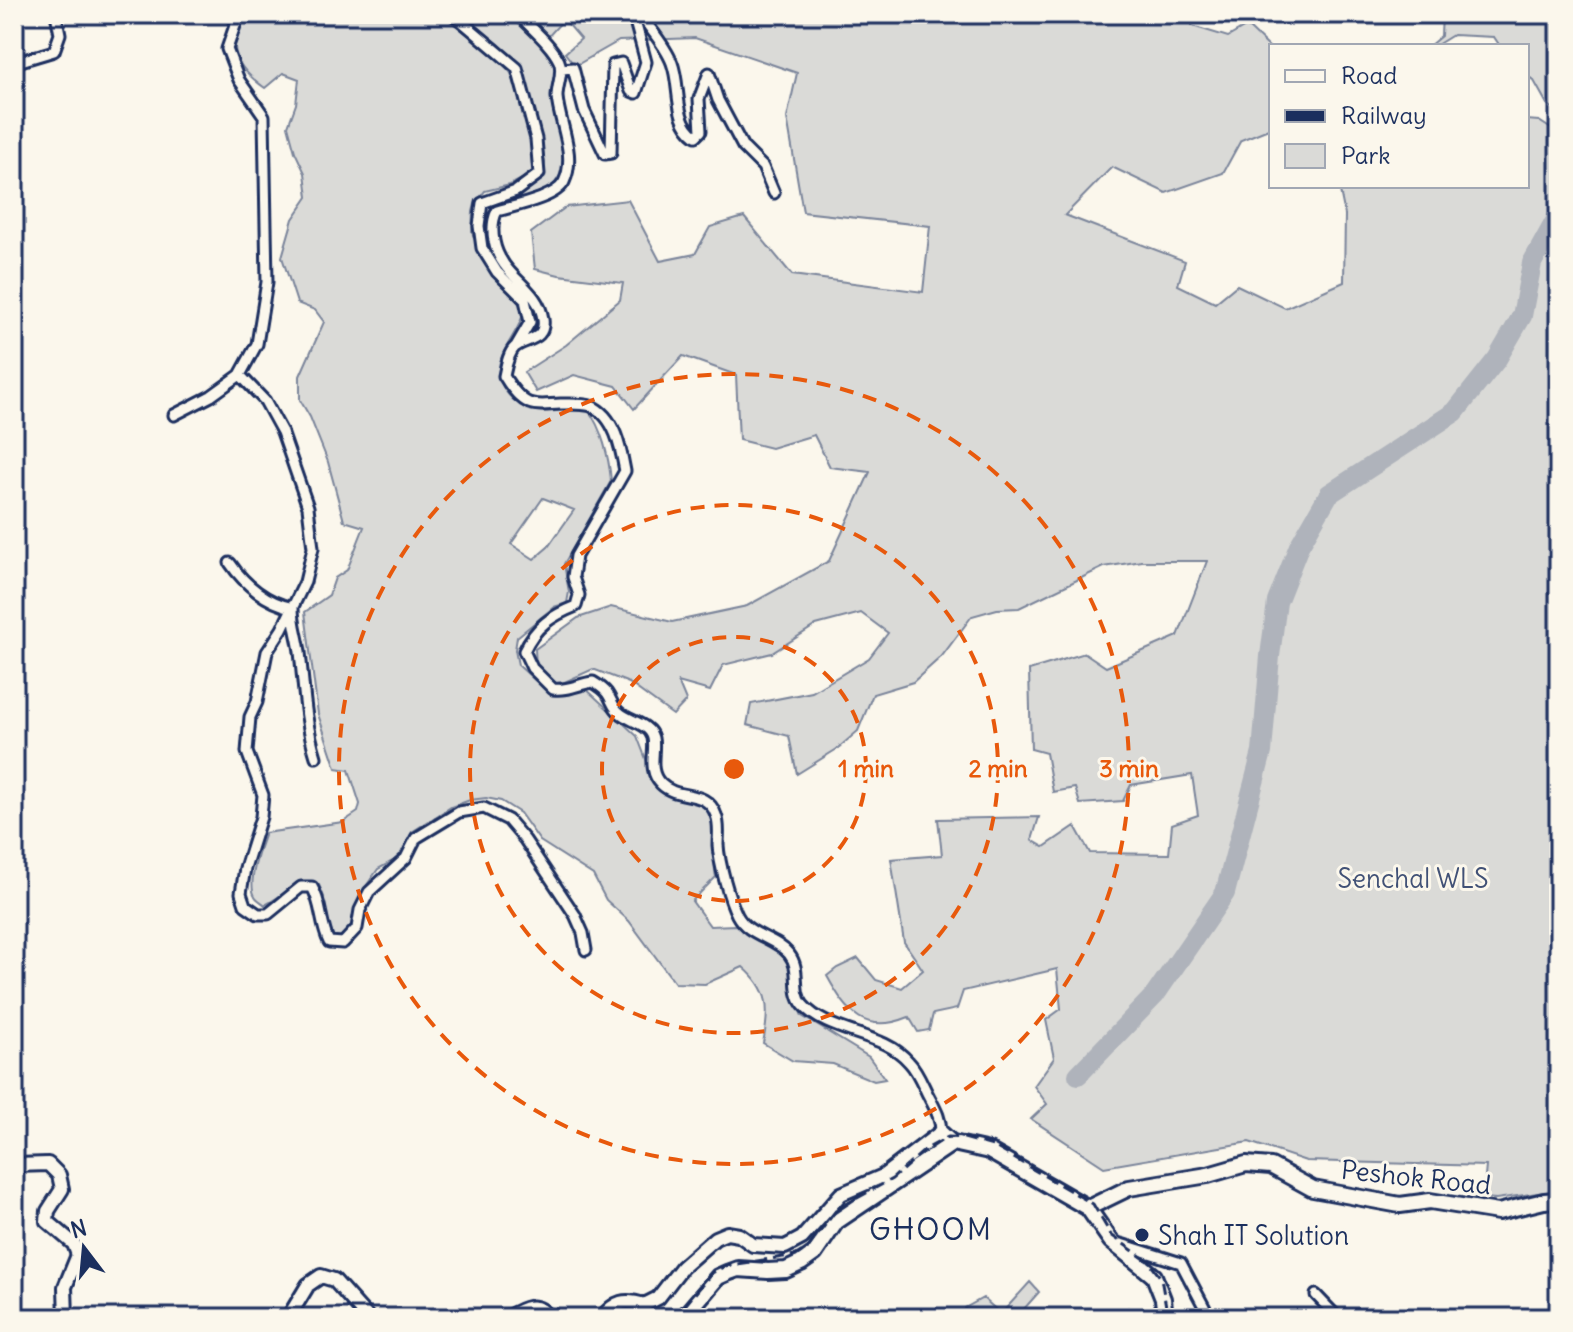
<svg xmlns="http://www.w3.org/2000/svg" width="1573" height="1332" font-family="Delius,sans-serif">
  <rect width="100%" height="100%" fill="#fbf7ec"/>
  <filter id="ink" filterUnits="userSpaceOnUse"><feTurbulence type="fractalNoise" baseFrequency=".0125" numOctaves="2"/><feDisplacementMap in="SourceGraphic" scale="16" xChannelSelector="R" yChannelSelector="G"/><feConvolveMatrix kernelMatrix="1 2 1 2 8 2 1 2 1" color-interpolation-filters="sRGB"/></filter>
  <g filter="url(#ink)">
    <path fill="#dadad7" stroke="#7a849a" stroke-width="2" fill-rule="evenodd" d="M242 14H441L498 58 511 73 533 138 534 173 510 185 485 191 475 204 473 212 472 232 481 255 497 281 514 296 524 311C520 329 509 339 502 356 491 382 512 407 538 411 554 414 571 407 588 410 602 428 609 458 611 481L564 564 569 592 567 603 554 607 517 637 515 650 518 665 550 694 567 695 583 686 637 736 656 785C678 793 711 800 714 827 716 845 712 857 716 877L692 901 710 926 736 925 783 955 791 967 795 998 802 1016 869 1057 885 1079 874 1081 833 1064 793 1061 763 1043C770 1009 770 990 743 967L705 984 675 983 629 921 606 900 593 875 540 841 520 813 501 801 486 798 470 800 451 807 412 832 402 856 378 869 362 892 357 904 354 925 343 939 331 936 320 907 324 897 319 885C300 877 283 896 265 905 262 902 257 900 255 896 247 884 260 846 265 833L343 822 358 812 360 804 349 770 336 768 318 714 305 612 329 595 335 578 347 570 364 527 344 521 328 462 310 417 300 400V376L324 322 315 310 297 303 282 257 293 219 308 197 305 173 295 152 288 126 296 104 299 79 283 73 265 88C234 66 228 50 242 14ZM543 498 574 510 548 547 534 559 511 544Z
      M460 14H513L548 51 556 68 552 95 564 133 563 159 562 173 551 188 496 208C495 219 491 231 491 241 494 278 542 292 537 330L531 335 534 324 512 283 489 256 483 219 487 205 518 194 542 177 545 163 542 144 520 67 499 44Z
      M526 14H1193L1192 26 1228 37 1247 26 1271 49V128L1241 140 1223 173 1166 193 1112 167 1065 215 1185 261 1178 285 1215 303 1237 285 1285 308 1344 282 1345 215 1339 186H1527V120L1539 121 1559 134V207L1550 215 1539 237 1527 263 1515 310 1485 367 1452 408 1325 491 1294 545 1271 602 1256 753 1218 890 1148 992 1076 1072 1073 1080 1082 1079 1158 997 1228 894 1267 752 1280 601 1307 542 1332 497 1458 414 1501 361 1525 316 1536 264 1559 222V1190L1496 1199 1483 1198 1486 1166 1306 1161 1249 1142 1104 1167 1031 1119 1047 1104 1034 1086 1054 1058 1046 1020 1061 1009 1057 969 963 991 957 1009 933 1014 929 1030 918 1032 909 1017C865 1035 848 1014 827 976L837 968 858 958 876 980 902 988 923 970 904 942 891 859 942 855 938 819 1039 817 1032 840 1044 847 1075 826 1090 853 1169 854 1172 824 1198 815 1192 775 1131 785 1123 801 1080 804 1075 788 1053 792 1046 753 1031 749 1029 670 1085 653 1106 667 1178 636 1207 561H1142L1104 567 1019 608 997 609 972 616 942 656 913 682 873 694 858 731 837 749 797 774 789 736 747 725 751 704 812 692 869 658 888 633 861 613 816 625 772 653 723 665 710 691 678 682 686 701 673 715 629 683 593 669 558 685 536 666 535 649 578 618 611 607 672 622 747 606 829 561 870 472 830 467 814 435 771 448 739 440 736 375 683 356 634 409 616 386 574 375 536 392 524 372 566 345 620 300 623 283 559 275 535 269 531 233 566 207 628 200 660 261 695 254 710 227 744 217 792 275 923 292 930 226 803 212 787 118 797 73 695 38 619 41 575 66 565 53 581 39 564 19 546 39Z
      M1442 14H1559V113L1547 104 1533 79 1527 77V46H1500L1494 37 1453 35 1435 46H1429L1441 36Z
      M1030 1282 1039 1292 1016 1318H968L965 1308 983 1298 1001 1314Z"/>
    <g fill="none" stroke-linecap="round" stroke-linejoin="round">
      <path stroke="#747e96" stroke-width="3" d="M1118 1318 1128 1308"/>
      <path stroke="#afb3bb" stroke-width="20" d="M1078 1075 1155 995 1225 893 1262 752 1270 656 1277 602 1299 546 1329 494 1455 412 1497 359 1522 316 1532 263 1559 214"/>
      <defs>
        <path id="minor" d="M453 14 517 68 536 139 539 174 516 191 482 203 479 226 482 248 497 272 525 300 530 322 516 346
          M518 14C531 28 551 44 559 61 564 72 557 84 557 97 559 123 577 155 564 182 556 198 514 206 497 211 492 221 492 230 494 241 501 278 538 286 543 319 546 341 526 338 515 347 508 353 506 367 504 376 510 386 518 398 529 403 539 407 550 404 560 404 569 404 582 403 591 406 615 416 621 449 625 471L576 556 573 577 579 595 576 606C551 616 536 626 524 651L532 668 553 689C568 691 578 684 593 682 598 685 604 689 607 693 612 700 613 708 620 713 629 721 650 724 653 738 656 752 647 770 661 784 678 801 707 788 716 815 720 825 718 835 718 845 719 863 729 899 737 915 748 936 775 937 789 954 802 970 791 990 803 1005 829 1035 883 1031 909 1062 917 1070 922 1083 927 1093 934 1107 941 1117 941 1132
          M640 14C650 29 666 46 672 63 681 86 673 120 696 136L701 131 699 99 709 73 718 100 743 147 763 167 774 193
          M14 63 54 51 60 34 56 14
          M562 69 573 68 584 110 605 154 611 153 613 65 621 63 631 91 636 93 646 62 633 14
          M240 375 265 401 282 432 308 507 313 548 305 582 282 629 267 652 257 702 250 717 247 752 263 795 261 817 245 868 241 893 245 905 258 914H268L301 887H312C322 903 320 924 329 942L343 943 357 928 360 910 369 892 406 858 416 838 459 812 484 808 508 820 525 840 575 915 583 933 586 950
          M174 415 211 396 240 375 257 344 267 282 264 116 239 80 227 49 239 14
          M230 563C245 585 267 603 293 608 293 624 298 636 300 652 304 688 305 722 316 757
          M1121 1244 1181 1263 1210 1318
          M1316 1295 1338 1318"/>
        <path id="secondary" d="M14 1162 16 1165 48 1164 59 1175 62 1189 48 1211 47 1221 74 1244 78 1255 65 1287 66 1318
          M288 1318 308 1285 321 1276 334 1280 368 1318
          M431 1318 437 1316 450 1318
          M507 1318C522 1309 536 1300 549 1318
          M602 1318C615 1301 625 1299 644 1305L658 1298 682 1267 715 1238 727 1233 739 1235 753 1245 785 1247 802 1238 841 1194 883 1176 941 1132 953 1143"/>
        <path id="primary" d="M1088 1208 1129 1188 1208 1175 1246 1164 1271 1166 1313 1189 1400 1205 1430 1201 1498 1212 1544 1201 1559 1200"/>
        <path id="trunk" d="M683 1318 718 1277 727 1273 738 1269 768 1271 786 1270 801 1263 815 1253 836 1222 953 1143 989 1151 1088 1208 1111 1241 1154 1276 1163 1299 1165 1318"/>
      </defs>
      <use href="#minor" stroke="#1b2f5e" stroke-width="15"/>
      <use href="#secondary" stroke="#1b2f5e" stroke-width="18"/>
      <use href="#primary" stroke="#1b2f5e" stroke-width="20"/>
      <use href="#trunk" stroke="#1b2f5e" stroke-width="20"/>
      <use href="#minor" stroke="#fbf7ec" stroke-width="9"/>
      <use href="#secondary" stroke="#fbf7ec" stroke-width="12"/>
      <use href="#primary" stroke="#fbf7ec" stroke-width="14"/>
      <use href="#trunk" stroke="#fbf7ec" stroke-width="14"/>
      <path stroke="#1b2f5e" stroke-width="3" stroke-dasharray="12 6" stroke-linecap="butt" d="M669 1318 683 1308 712 1273 725 1266 796 1255 808 1248 837 1209 892 1179 926 1149 948 1137 964 1138 993 1146 1093 1204 1111 1235 1149 1262 1161 1278 1168 1318"/>
    </g>
  </g>
  <g fill="none" stroke="#e8590c" stroke-width="4" stroke-dasharray="14 10">
    <circle cx="734" cy="769" r="132"/>
    <circle cx="734" cy="769" r="264"/>
    <circle cx="734" cy="769" r="395"/>
  </g>
  <circle fill="#1b2f5e" stroke="#fbf7ec" stroke-width="3" cx="1142" cy="1235" r="8"/>
  <g text-anchor="middle" dominant-baseline="central" stroke-width="6" stroke-linejoin="round" paint-order="stroke">
    <g font-size="26" fill="#415176" stroke="#fbf7ec">
      <text x="1413" y="878">Senchal WLS</text>
    </g>
    <g font-size="26" fill="#1b2f5e" stroke="#fbf7ec">
      <text transform="translate(1416 1177) rotate(6)">Peshok Road</text>
    </g>
    <g font-size="26" fill="#1b2f5e" stroke="#fbf7ec" text-anchor="start">
      <text x="1158" y="1235">Shah IT Solution</text>
    </g>
    <g font-size="30" letter-spacing="2" fill="#1b2f5e" stroke="#fbf7ec">
      <text x="931" y="1229">GHOOM</text>
    </g>
  </g>
  <circle cx="734" cy="769" r="12" fill="#e8590c" stroke="#fbf7ec" stroke-width="4"/>
  <g font-size="24" text-anchor="middle" font-weight="bold" fill="#e8590c" stroke="#fbf7ec" stroke-width="6" stroke-linejoin="round" paint-order="stroke">
    <text x="866" y="777">1 min</text>
    <text x="998" y="777">2 min</text>
    <text x="1129" y="777">3 min</text>
  </g>
  <rect width="1573" height="1332" fill="none" stroke="#fbf7ec" stroke-width="48"/>
  <rect x="24" y="24" width="1525" height="1284" fill="none" stroke="#1b2f5e" stroke-width="3" filter="url(#ink)"/>
  <rect x="1269" y="44" width="260" height="144" fill="#fbf7ec" stroke="#a1a7b3" stroke-width="2"/>
  <rect x="1285" y="70" width="40" height="12" fill="#fbf7ec" stroke="#a1a7b3" stroke-width="2"/>
  <text x="1341" y="84" font-size="24" fill="#1b2f5e">Road</text>
  <rect x="1285" y="110" width="40" height="12" fill="#1b2f5e" stroke="#a1a7b3" stroke-width="2"/>
  <text x="1341" y="124" font-size="24" fill="#1b2f5e">Railway</text>
  <rect x="1285" y="144" width="40" height="24" fill="#dadad7" stroke="#a1a7b3" stroke-width="2"/>
  <text x="1341" y="164" font-size="24" fill="#1b2f5e">Park</text>
  <g transform="translate(84 1248) rotate(344)" stroke="#fbf7ec" stroke-width="6" paint-order="stroke">
  <path d="M0-6L14 30L0 20L-14 30Z" fill="#1b2f5e"/>
  <text y="-12" font-size="22" font-weight="bold" text-anchor="middle" fill="#1b2f5e">N</text>
  </g>
</svg>
